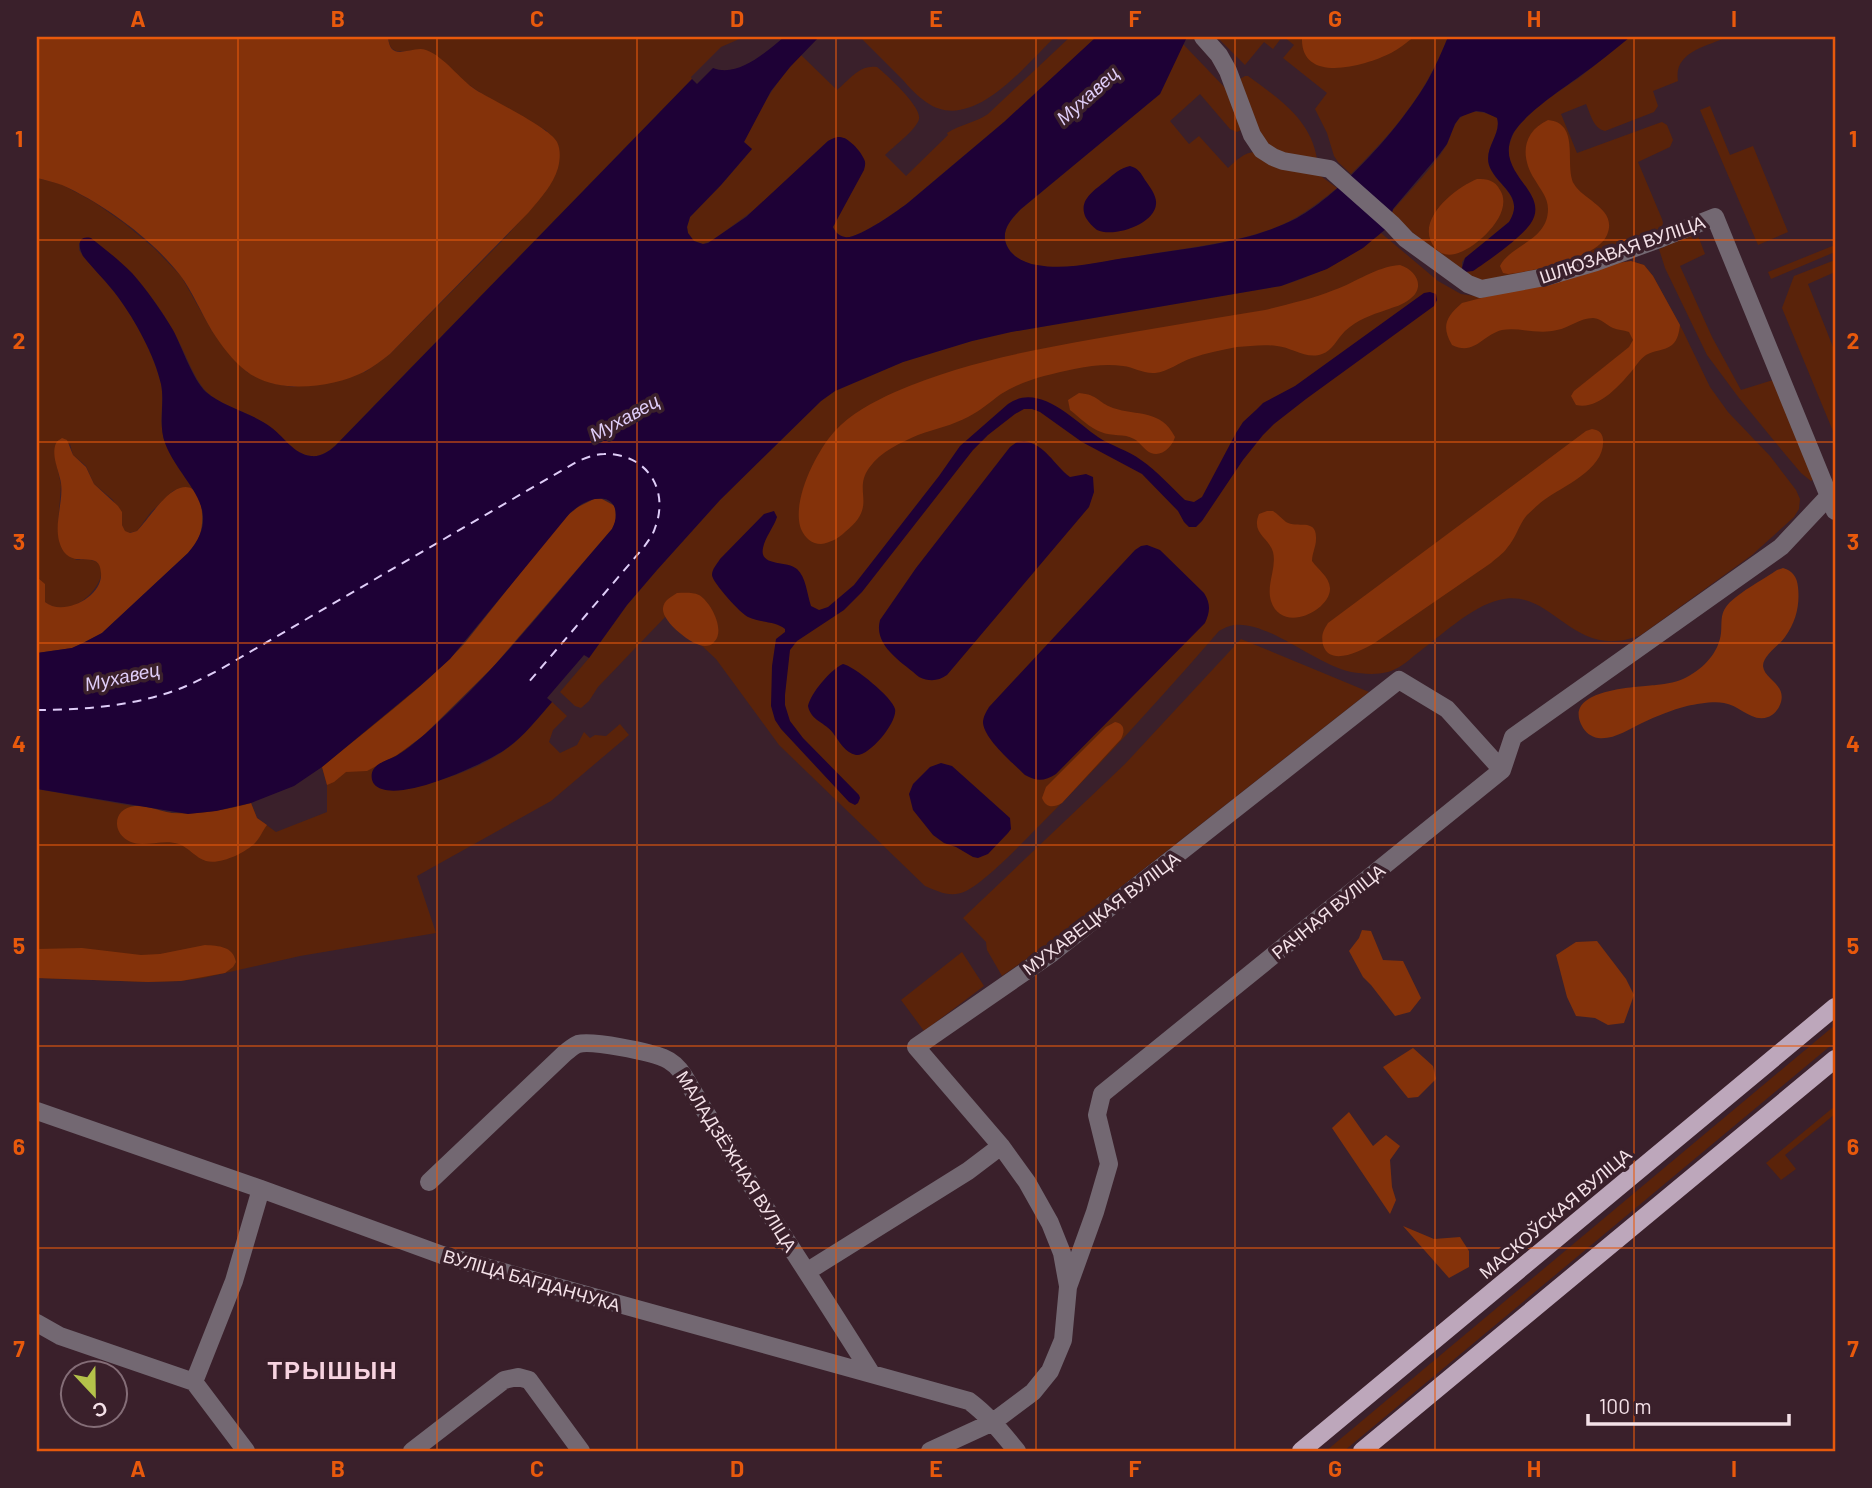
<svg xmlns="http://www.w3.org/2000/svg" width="1872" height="1488" font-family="Barlow,sans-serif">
  <rect width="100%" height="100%" fill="#3a202b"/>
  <path fill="#5a230a" d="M388 37H744L721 47 691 77 692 79 335 446C328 452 321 457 311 456 292 454 279 433 264 423 247 411 217 405 204 389 194 377 188 360 181 346 169 322 153 296 133 276 123 264 93 251 79 243V250L83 256C95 270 108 283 118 297 136 321 152 351 160 380 165 396 160 412 162 428 164 451 182 472 194 491L187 487 173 491 151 512 137 531 129 533 124 531 122 525V519L113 500 94 484 86 466 73 455 70 444 55 457 61 485 58 524 76 560C134 551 79 630 45 602 44 591 47 584 37 577V178L61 184 94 202 124 223 154 248 181 276 212 331 231 356 247 372 271 383 293 387 365 372 390 354 504 239 546 191 547 131C519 115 489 100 463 81 452 72 443 60 431 53 415 43 390 64 388 37Z
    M860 37H1055C1025 65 972 135 926 102 917 96 909 87 902 79 888 65 874 51 860 37Z
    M1070 37H1097L1004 122 909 202C899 210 857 240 845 237 839 236 835 232 833 227L865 166 861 154 845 138 828 141 758 207 713 240 703 244 694 241 688 233 687 227 690 217 721 185 752 149 744 142C760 108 775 82 801 55L837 90C849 80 860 64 877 67 887 75 922 107 919 119 917 129 893 147 885 155L906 176 948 135 947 133C961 124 975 123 988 114Z
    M1217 37H1282L1273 49 1264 42 1245 65Z
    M1284 37H1448C1442 52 1435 67 1427 81 1407 116 1379 146 1351 174L1338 162 1334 156 1327 133 1315 109 1327 93 1283 58 1294 45Z
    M1630 37H1728C1707 46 1673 52 1678 81L1653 91 1658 106 1654 112 1605 131C1593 128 1591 115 1586 104L1561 114 1577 153 1659 123 1662 122 1667 125 1673 140 1670 147 1638 162 1662 219 1663 223 1662 226 1654 232 1570 264 1483 283 1460 273 1392 215 1393 210C1411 189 1432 169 1446 146 1452 135 1453 120 1466 114 1477 109 1486 113 1497 117 1502 134 1484 147 1489 165 1496 186 1526 196 1509 222L1465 258 1462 262V268L1465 272C1483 267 1495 254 1510 243 1574 192 1491 185 1512 137 1520 116 1561 90 1580 77 1597 64 1613 50 1630 37Z
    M1183 44 1230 93 1243 129 1237 132 1230 129 1200 94 1170 121 1189 144 1199 136 1228 168C1236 161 1244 152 1255 152L1318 174 1337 188C1316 205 1295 221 1269 230 1225 245 1178 249 1133 257 1102 261 1068 271 1037 266 1026 264 1012 257 1007 246 1000 231 1011 220 1021 209L1160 94Z
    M1245 76H1248C1278 98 1311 119 1317 159L1287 157 1263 144 1240 79Z
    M1710 106 1730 155 1753 146 1788 232 1758 245 1700 110Z
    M1381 233 1438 281 1461 294 1481 297 1631 261 1644 265 1653 276 1683 331 1710 387 1728 412 1770 456 1796 490 1800 499 1799 509 1794 517 1752 555 1641 635C1571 663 1554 586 1499 600 1472 606 1438 638 1415 655 1407 662 1398 669 1388 672 1376 675 1363 674 1351 672 1314 664 1269 621 1234 625 1228 626 1224 628 1219 631 1161 698 1101 764 1038 827 1020 845 987 880 966 891 951 898 939 892 925 886L779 745 716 659 668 614 598 687 589 701 581 708 575 706 560 692 589 658 627 605 657 570 720 500 821 401 835 391 903 362 972 341 1011 332 1281 286C1319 274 1351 258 1381 233Z
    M1697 233 1705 254 1680 266 1712 337 1741 390 1773 380 1814 479 1811 481 1801 473 1785 454 1739 398 1707 355 1665 268 1659 249Z
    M1835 245V252L1771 279 1768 272Z
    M1835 260V272L1808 284 1835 352V436L1782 308 1794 276Z
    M1241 639 1369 692 1048 944 1002 976 987 950 986 942 963 918 1125 764Z
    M420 686 404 789C442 781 483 769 514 743 528 731 540 716 552 702L567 716 553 730 549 742 560 753 577 745 584 732 590 738 595 735 606 736 620 724 629 735 551 801 417 876 436 933 300 956 203 978 181 981 148 982 37 978V789L172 813 216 811 251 803 257 818 276 832 327 812V785L322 767Z
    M962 952 984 986 924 1031 901 1000Z
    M1835 1025V1042L1344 1451H1326Z
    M1835 1106V1114L1785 1155 1796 1169 1781 1180 1766 1163Z"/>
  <path fill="#84320a" d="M37 37H388C390 64 412 45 426 50 445 57 459 79 476 90 492 100 550 128 557 142 561 150 560 160 558 168 553 185 540 199 529 212L390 354C382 360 373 367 364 372 331 388 277 395 246 371 233 361 221 345 212 331 201 313 193 292 180 275 152 239 104 204 62 185 54 182 45 180 37 178Z
    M1302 37H1414C1407 42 1399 49 1391 53 1365 66 1300 85 1302 37Z
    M1548 120C1581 123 1564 165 1574 184 1584 201 1618 209 1607 235 1597 259 1532 271 1508 274L1503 273 1500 266C1511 244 1548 241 1548 209 1548 197 1540 189 1535 180 1520 157 1522 132 1548 120Z
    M1477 179C1487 179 1495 180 1500 190 1515 213 1476 249 1455 254 1447 256 1440 254 1435 248 1413 221 1455 188 1477 179Z
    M1631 261 1644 265 1653 276 1680 325C1679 332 1678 340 1672 345 1664 351 1654 350 1646 355 1640 359 1636 366 1631 372 1618 387 1598 410 1576 405L1571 396 1574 391 1629 347 1633 340 1629 332C1623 330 1618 330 1613 328 1606 325 1602 319 1593 318 1580 318 1569 328 1557 330 1538 335 1520 327 1502 330 1482 335 1475 356 1452 345 1441 326 1446 317 1462 303L1611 264Z
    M1400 265C1416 270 1426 287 1410 299 1403 305 1394 307 1386 310 1371 315 1357 320 1345 331 1337 339 1332 351 1322 354 1307 360 1291 347 1277 346 1264 344 1250 346 1237 347 1222 350 1206 353 1192 358 1179 362 1168 372 1155 373 1143 374 1134 367 1123 366 1098 362 1068 370 1044 376 1029 380 1014 386 1001 394 990 402 980 411 968 417 953 425 935 429 918 435 900 443 881 451 869 468 852 492 879 505 845 532 839 538 830 543 821 544 812 544 805 538 801 529 791 502 816 452 834 432 850 414 873 402 895 392 959 364 1026 351 1094 339 1151 329 1208 319 1265 310 1288 304 1312 299 1334 290 1357 282 1375 267 1400 265Z
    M1079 393C1099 395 1097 402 1113 408 1137 416 1161 409 1175 437 1172 447 1162 457 1151 453 1144 450 1140 442 1134 439 1124 433 1112 437 1101 432 1090 428 1080 418 1070 410L1068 400Z
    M1592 429C1598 430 1602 432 1603 439 1606 469 1563 486 1544 500 1538 504 1533 510 1527 515 1519 524 1516 538 1507 548 1503 554 1496 558 1491 563L1373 644C1360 651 1330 667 1323 645 1321 635 1323 631 1328 623L1586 431Z
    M62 438 67 440 73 455 86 467 94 484 118 506 122 512V525L125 531 130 533 137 531C148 520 164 493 180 488 203 480 205 520 200 534 198 542 193 547 188 553L102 633 83 643 72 648 37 653V577L45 584V602C63 617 103 597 101 573 100 549 76 568 64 552 50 531 64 505 61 483 59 471 52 458 55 446 57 440 58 441 62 438Z
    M594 499H602L615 506 616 521 612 529 493 667 423 736 397 755 367 771 346 772 334 782 327 785 322 767C370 727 421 690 464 644L563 519 578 507Z
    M1267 511H1273C1278 514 1281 518 1286 522 1297 529 1317 517 1316 539 1316 547 1312 553 1312 561 1318 570 1329 576 1330 588 1331 610 1282 635 1271 601 1266 584 1277 568 1273 552 1268 536 1251 534 1259 514Z
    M1783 568C1793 571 1797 577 1798 587 1800 605 1796 622 1785 637 1780 645 1763 655 1763 666 1764 680 1790 685 1779 707 1777 711 1772 716 1768 717 1752 723 1739 705 1724 703 1713 701 1698 704 1687 706 1672 710 1656 716 1642 723 1629 729 1614 740 1598 738 1591 737 1585 732 1582 726 1562 689 1637 687 1656 685 1667 684 1678 682 1687 677 1704 668 1719 652 1721 633 1722 624 1720 615 1726 607 1734 595 1764 579 1777 570Z
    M677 593C684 593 692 592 699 595 711 602 726 631 714 642 712 645 708 646 705 646 692 646 661 621 663 608 664 600 671 597 677 593Z
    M1115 722C1125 724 1125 731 1121 739L1062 803C1053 808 1046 808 1042 798L1046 787 1106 727Z
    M251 803 257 818 267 825C263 830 260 838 255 843 245 853 220 865 206 861 196 858 189 848 179 844 167 840 154 844 142 844 111 843 109 808 135 806 146 805 160 811 172 813 199 815 225 810 251 803Z
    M1362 930 1371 931 1383 960 1403 961 1421 998 1410 1012 1395 1016 1371 985 1363 977 1349 951 1359 938Z
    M1597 941 1626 979 1634 995 1624 1023 1608 1025 1595 1018 1576 1016 1567 997 1556 955 1576 942Z
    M205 945C219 946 233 946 236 962L233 967 225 973 181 981 148 982 37 978V949L82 948 141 955 160 954Z
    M1413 1048 1433 1066 1436 1079 1418 1097 1408 1098 1383 1067Z
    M1349 1112 1373 1146 1386 1135 1400 1146 1390 1160 1392 1187 1396 1200 1390 1214 1332 1128Z
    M1403 1226 1434 1239 1460 1237 1469 1251V1267L1449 1278Z"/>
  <path fill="#1e0136" d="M784 37H819L790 67 771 91 744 142 752 149 721 185 690 217 687 227 688 233 694 241 703 244 708 243 746 217 828 141C832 139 835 137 839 137 847 136 861 151 864 159 866 163 865 165 864 170L833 227C835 232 839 236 845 237 857 240 899 210 909 202L1004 122 1095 38 1187 37 1160 94 1021 209C1011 219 1000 231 1007 246 1012 257 1025 263 1037 265 1068 271 1101 261 1132 257 1186 248 1247 244 1297 218 1341 194 1403 124 1428 80 1436 66 1442 51 1448 37H1630C1614 50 1597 64 1580 76 1562 89 1520 117 1512 136 1495 174 1551 192 1531 223 1521 238 1488 261 1473 271L1465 272 1462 268 1465 258 1509 222C1526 195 1496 186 1489 165 1484 147 1502 134 1497 118L1484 112 1476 111 1460 117 1455 124 1447 144 1438 156 1393 209 1387 228 1363 248 1327 269 1281 286 1011 332 972 341 903 362 835 391 821 401 720 500 657 570 627 605 589 658 584 655 547 698 552 702C537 719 522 739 503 751 483 764 393 807 374 784 371 780 371 774 373 770 378 762 388 760 396 756 417 743 435 725 453 708 510 653 560 589 612 529 620 514 616 495 595 499 585 501 577 507 570 513L450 659 420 686 322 767 294 786 251 803 216 811 188 814 37 789V653L72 648 83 643 102 633 188 553C227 508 180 483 165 443 158 424 165 403 161 384 155 356 135 320 118 297 108 283 94 270 83 256 78 247 77 235 91 238 105 249 119 260 132 273 147 290 161 310 173 330 182 347 193 380 206 392 223 407 253 413 272 428 285 438 294 454 311 456 321 457 328 452 335 446L692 79 697 84 713 68C738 78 766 52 784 37Z
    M1130 166C1138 168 1141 173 1145 180 1150 187 1157 196 1156 204 1155 224 1114 238 1097 230 1093 227 1089 223 1086 218 1077 200 1095 190 1107 180 1114 174 1120 168 1130 166Z
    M1430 292 1436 294 1437 300 1434 306 1306 399 1274 424 1263 435 1243 460 1202 521 1196 527H1189L1184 522 1178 511 1142 474 1082 442 1040 412 1032 409H1024L1015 414 988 435 973 450 862 592 844 610 797 641 790 650 785 695V705L790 721 803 738 859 795 860 798 858 803 855 805 849 802 781 729 775 720 771 706 772 666 776 639 785 632V629C776 621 760 623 748 617 741 614 712 582 712 575 712 569 717 564 720 559L764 514 774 511 777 517C774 527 765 537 763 548 759 567 787 560 797 569 806 577 807 594 811 606L819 610 828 607 854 585 939 476 960 446 1008 404C1039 382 1073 420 1098 437 1111 446 1128 450 1141 460 1157 471 1171 487 1185 500L1194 502 1202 497 1236 433 1243 422 1256 410 1263 403 1295 386 1424 293Z
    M1024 441C1045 444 1054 465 1070 477L1086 474 1093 477 1094 492 1089 507 947 675C938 681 930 682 919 677 902 662 873 646 880 620L916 568 1010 447 1017 442Z
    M1147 545 1160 550 1204 593C1211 604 1210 612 1205 623L1056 774C1045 781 1037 782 1025 775 1013 763 985 740 983 723 983 717 986 712 989 707L1135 550 1141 546Z
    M843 664C854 666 893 698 895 709 898 722 869 757 856 755 845 753 839 741 833 733 825 722 811 721 808 706 811 693 830 670 843 664Z
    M941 763 952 766 1010 818 1011 829 1008 833 988 854 978 858 973 857 956 847 944 843 933 835 913 810 909 794 913 784 930 767Z"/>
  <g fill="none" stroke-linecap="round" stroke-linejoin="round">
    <path stroke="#dfcdf8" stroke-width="2" stroke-dasharray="9 7" stroke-linecap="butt" d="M37 710C84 710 134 706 179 689 192 684 205 677 219 670L578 461C586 458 595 454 604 454 646 453 670 489 655 528 653 535 648 541 644 547L528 683"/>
    <path stroke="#736872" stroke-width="18" d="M1203 37 1219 55 1228 71 1252 135 1262 150 1273 157 1283 161 1330 169 1392 224 1406 239 1468 284 1481 289 1545 277 1596 262 1662 238 1715 217 1835 511
      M37 1111 261 1189 442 1255 969 1401C988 1415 1002 1433 1017 1451
      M429 1182 565 1053C569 1050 573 1046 578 1044 592 1040 650 1052 664 1058 674 1062 679 1068 684 1076 743 1177 809 1273 871 1373
      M808 1271 968 1171 1001 1146
      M1068 1286 1062 1253 1050 1223 1027 1182 1001 1146 916 1047 1052 953 1399 680 1447 709 1502 770
      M37 1323 60 1336 194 1382 246 1451
      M194 1382 234 1281 261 1189
      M412 1451 504 1380 518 1377 529 1380 581 1451
      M930 1451 993 1422 1033 1392 1050 1371 1063 1340 1068 1287 1095 1212 1109 1164 1097 1115 1102 1094 1502 770 1513 737 1781 547 1828 497"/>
    <path stroke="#bda7bb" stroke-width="18" d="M1301 1451 1835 1007
      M1362 1451 1835 1059"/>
  </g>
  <path fill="none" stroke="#e8590c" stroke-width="2" stroke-opacity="0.55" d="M238 37V1451M437 37V1451M637 37V1451M836 37V1451M1036 37V1451M1235 37V1451M1435 37V1451M1634 37V1451M37 240H1835M37 442H1835M37 643H1835M37 845H1835M37 1046H1835M37 1248H1835"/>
  <g text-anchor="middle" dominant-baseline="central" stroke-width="7" stroke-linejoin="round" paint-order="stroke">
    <g font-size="18" fill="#f4e1e8" stroke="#3a202b">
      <text transform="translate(1622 249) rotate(-19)">ШЛЮЗАВАЯ ВУЛІЦА</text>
      <text transform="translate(1328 911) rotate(-39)">РАЧНАЯ ВУЛІЦА</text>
      <text transform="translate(1101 913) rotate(-37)">МУХАВЕЦКАЯ ВУЛІЦА</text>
      <text transform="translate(737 1161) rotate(58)">МАЛАДЗЁЖНАЯ ВУЛІЦА</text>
      <text transform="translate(1555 1213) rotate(-40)">МАСКОЎСКАЯ ВУЛІЦА</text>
      <text transform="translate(532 1280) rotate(16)">ВУЛІЦА БАГДАНЧУКА</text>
    </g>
    <g font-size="19" font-style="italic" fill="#dfcdf8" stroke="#3a202b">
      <text transform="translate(1087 95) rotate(-42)">Мухавец</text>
      <text transform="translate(624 417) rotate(-29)">Мухавец</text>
      <text transform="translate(122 676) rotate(-12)">Мухавец</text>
    </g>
    <g font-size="24" font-weight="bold" letter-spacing="2" fill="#f7d3e0" stroke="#3a202b">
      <text x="333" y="1369">ТРЫШЫН</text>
    </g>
  </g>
  <rect width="1872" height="1488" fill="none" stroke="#3a202b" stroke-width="77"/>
  <g transform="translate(94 1394) rotate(158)"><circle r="33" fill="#3a202b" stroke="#846d77" stroke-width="2"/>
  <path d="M0-5L12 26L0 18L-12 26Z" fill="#b4c24a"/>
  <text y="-10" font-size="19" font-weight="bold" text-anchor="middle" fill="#f4e1e8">С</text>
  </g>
  <path d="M1588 1414v10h201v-10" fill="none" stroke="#f4e1e8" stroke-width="3.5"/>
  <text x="1599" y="1414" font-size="21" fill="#f4e1e8" stroke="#3a202b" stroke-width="5" paint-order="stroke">100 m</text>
  <rect x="38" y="38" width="1796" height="1412" fill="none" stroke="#e8590c" stroke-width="2.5"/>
  <g font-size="23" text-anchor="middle" font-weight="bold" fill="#e8590c">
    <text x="138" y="27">A</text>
    <text x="338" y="27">B</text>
    <text x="537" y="27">C</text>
    <text x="737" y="27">D</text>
    <text x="936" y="27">E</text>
    <text x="1135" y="27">F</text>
    <text x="1335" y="27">G</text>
    <text x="1534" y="27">H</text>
    <text x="1734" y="27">I</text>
    <text x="19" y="147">1</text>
    <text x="1853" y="147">1</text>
    <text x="19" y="349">2</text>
    <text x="1853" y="349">2</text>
    <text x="19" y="550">3</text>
    <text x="1853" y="550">3</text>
    <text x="19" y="752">4</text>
    <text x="1853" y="752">4</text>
    <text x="19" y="954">5</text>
    <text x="1853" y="954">5</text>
    <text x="19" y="1155">6</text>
    <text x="1853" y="1155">6</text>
    <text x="19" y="1357">7</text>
    <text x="1853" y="1357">7</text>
    <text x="138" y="1477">A</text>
    <text x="338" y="1477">B</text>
    <text x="537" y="1477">C</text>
    <text x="737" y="1477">D</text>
    <text x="936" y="1477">E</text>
    <text x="1135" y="1477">F</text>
    <text x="1335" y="1477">G</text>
    <text x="1534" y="1477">H</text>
    <text x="1734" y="1477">I</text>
  </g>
</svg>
